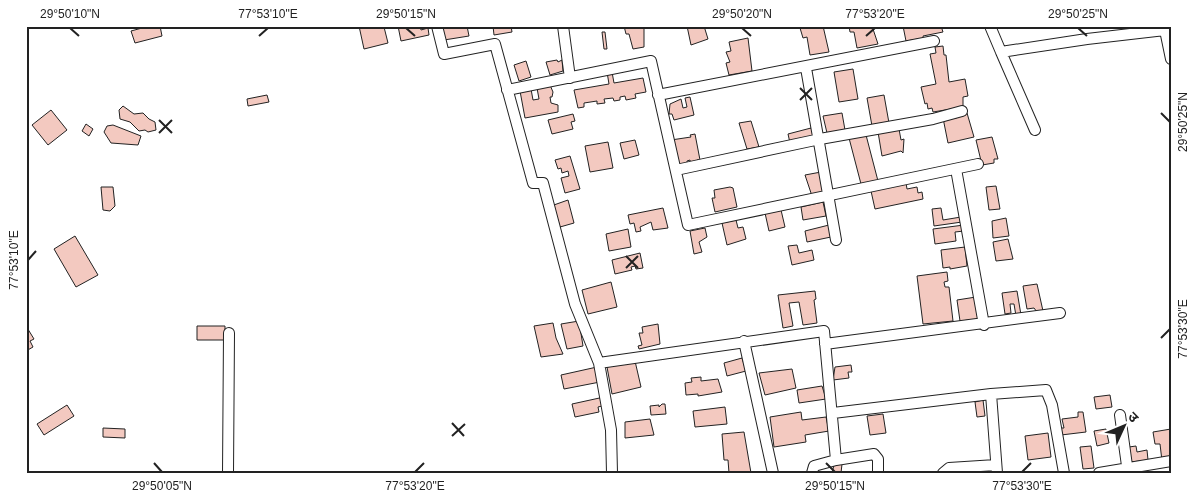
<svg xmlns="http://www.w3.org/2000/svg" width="1197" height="499" font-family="Helvetica,'Noto Sans Devanagari',sans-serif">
  <rect width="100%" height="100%" fill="#fff"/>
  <path fill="#f3c9c0" stroke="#222" d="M141 26H160L162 36 135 43 131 31 142 28Z
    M359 26H386L384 27 388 43 364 49Z
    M398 26H420L421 30 428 28 429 35 401 41Z
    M441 26H467L469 36 444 40Z
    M493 26H511L512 32 494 35Z
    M624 26H644V47L633 49 629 34H626Z
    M687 26H704L708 39 691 45Z
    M809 26H823L829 52 810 55 807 37 803 38 800 28Z
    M849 26H872L878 44 857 48 854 32H850Z
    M903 26H941L943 32 923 36 924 41H919L918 39 906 41Z
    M602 32H605L607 49H604Z
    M748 38 752 71 729 75 726 63 730 62 726 52 731 51 729 42Z
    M943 46 944 55H946L949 82 965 79 968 96 963 97V107L933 112 932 108 928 109 927 103 925 104 921 87 936 84 930 54 936 53 935 47Z
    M557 60 558 62 562 60 563 71 550 75 546 62Z
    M526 61 531 77 519 81 514 65Z
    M853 69 858 99 839 102 834 72Z
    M607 72H612L614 83 643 78 646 92 635 94 636 98 626 100 625 96 620 97V100L614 101 613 98 604 99 605 103 597 104V101L584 103V107L578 108 574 90 609 84Z
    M550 85 553 92 552 97H550L551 103 558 105V112L525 118 520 91 531 89 533 100 539 99 537 88Z
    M267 95 269 102 248 106 247 99Z
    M884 95 889 123 872 126 867 98Z
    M690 97 694 115 674 120 672 114H669L670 104 681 99 683 108 687 107 685 98Z
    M123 106 134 114 143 113 149 119 155 122 156 130 148 132 145 130 139 131 130 122 120 119 119 110Z
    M51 110 67 130 48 145 32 125Z
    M842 113 845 130 827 133 823 116Z
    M967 113 974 137 948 143 943 118H956Z
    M573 114 575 121 571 122 573 129 552 134 548 120Z
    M751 121 759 147 747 149 739 123Z
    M86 124 93 129 89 136 82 131Z
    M113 125 141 136 138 145 111 143 104 132 107 126Z
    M811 128 814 137 790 143 788 134Z
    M899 129 901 140 904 139 903 153 901 151 882 156 878 132Z
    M695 134 700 160H697L698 163 691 165 690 160 687 161V164L677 166 671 140 691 137 690 135Z
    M866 135 878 181 861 184 849 138Z
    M992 137 998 159H994V163L982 165 976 140Z
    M635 140 639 155 624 159 620 143Z
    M608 142 613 168 590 172 585 146Z
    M570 156 580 189 565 193 561 178 569 176 568 171 562 173 561 168 558 169 555 160Z
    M821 172 828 196 813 199 805 175Z
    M906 183 907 189 917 187 918 193 922 192 923 199 875 209 871 191Z
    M996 186 1000 209 989 210 986 187Z
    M101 187H113L115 206 110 211 103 210Z
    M730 187 733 188 737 207 715 212 712 198H715L714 190Z
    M568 200 574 223 560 227 554 207 551 206Z
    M823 202 826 216 803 220 801 207Z
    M663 208 668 228 653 230 651 222 640 227 641 231 636 232 634 223 630 224 628 215Z
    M941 208 943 220 961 217 962 222 934 226 932 209Z
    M781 210 785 227 769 231 765 213Z
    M1006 218 1009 236 993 238 992 221Z
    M736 220 738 228 743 227 746 239 727 245 722 223Z
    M829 225 831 237 807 242 805 231Z
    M964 225V231L955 232 956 241 935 244 933 229Z
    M705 228 707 237 699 242 702 252 694 254 690 231Z
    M628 229 631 247 609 251 606 234Z
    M75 236 98 275 76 287 54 249Z
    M1008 239 1013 259 996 261 993 242Z
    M797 245 799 253 812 250 814 260 792 265 788 246Z
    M965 247 967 266 950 269V267L943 268 941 250Z
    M640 253 643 268 636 269 635 266 631 267 632 270 615 274 612 260Z
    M947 272 948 281 944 282 945 287H949L953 321 923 324 917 276Z
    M611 282 617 307 588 314 582 290Z
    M1037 284 1043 311 1037 312 1034 308 1027 309 1023 286Z
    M815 291 816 299 814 300 817 323 803 325 799 302 789 303 793 326 783 328 778 295Z
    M1017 291 1021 315 1016 316 1014 304H1010L1011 313 1005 314 1002 293Z
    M976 297 979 319 960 321 957 300Z
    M579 321 583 346 567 349 561 324Z
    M553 323 556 338 563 354 541 357 534 326Z
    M658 324 660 344 639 349 638 346 642 345 639 333H643L642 327Z
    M26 326 34 339 30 341 33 347 26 351Z
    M197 326H225V340H197Z
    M742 358 746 371 727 376 724 363Z
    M635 361 641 387 612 394 607 367Z
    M851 365 852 372H848L849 378 833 380 835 367Z
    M597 367 600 382 564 389 561 375Z
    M792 369 796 388 765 395 759 373Z
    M701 377V381L718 379 722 392 698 396V394L686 395 685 383 692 382 691 378Z
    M822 386 826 399 799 403 797 390Z
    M1110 395 1112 407 1096 409 1094 397Z
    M604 397 606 405 598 407 599 412 575 417 572 404Z
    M983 400 985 416 977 417 975 402Z
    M662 404H665L666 414 651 415 650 406 659 405V407Z
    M67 405 74 416 44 435 37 424Z
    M725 407 727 424 695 427 693 411Z
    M801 412 802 420 826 417 829 431 805 435 806 442 774 447 770 417Z
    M1078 412H1083L1086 432 1061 435 1060 428H1064L1062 419 1078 417Z
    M883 414 886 433 870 435 867 416Z
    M650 419 654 435 625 438V422Z
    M103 428 125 429V438L103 437Z
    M1106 429 1109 443 1097 446 1094 431Z
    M1171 429V460L1162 461 1160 444H1155L1153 432Z
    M744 432 751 473H729L728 460H724L722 434Z
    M1048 433 1051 457 1028 460 1025 436Z
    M1091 446 1094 468 1083 469 1080 447Z
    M1136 446 1137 452 1147 450 1148 460 1131 462 1129 447Z
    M842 464 841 473H832L834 465Z"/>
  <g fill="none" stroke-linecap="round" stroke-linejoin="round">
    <defs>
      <path id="minor" d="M437 26 444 54 495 44 533 183H543L575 304 599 363 824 331 836 460 814 466 812 473
        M563 26 570 78
        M990 26 1001 52 1087 39 1165 30 1171 59
        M1001 52 1035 130
        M806 68 836 240
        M507 90 651 61 688 225 978 164
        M658 95 934 41
        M956 169 984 325
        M676 170 820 139 933 119 962 111
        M744 341 773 473
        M825 344 1060 313
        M599 363 611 430 612 473
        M991 394 997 473
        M833 413 991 394 1046 390 1052 405 1064 473
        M1120 415 1128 473
        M836 460 874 454 878 459V473
        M228 473 229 333
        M943 473 949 468 996 465
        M1099 473 1171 461"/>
    </defs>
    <use href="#minor" stroke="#222" stroke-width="12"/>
    <use href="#minor" stroke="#fff" stroke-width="10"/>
  </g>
  <path fill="none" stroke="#222" stroke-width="2" d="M70 28 79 36M406 28 415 36M742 28 751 36M1078 28 1087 36M259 36 268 28M866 36 875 28M800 88 812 100M800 100 812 88M1161 113 1170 122M159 120 172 133M159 133 172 120M626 256 638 268M28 260 36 251M626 268 638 256M1161 338 1170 329M452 423 464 436M452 436 465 424M154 463 162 472M826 463 835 472M415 472 424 463M1022 472 1031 463"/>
  <rect width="1197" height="499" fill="none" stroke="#ffffff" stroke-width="55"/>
  <g transform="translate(1124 426) rotate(46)" stroke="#ffffff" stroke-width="4" paint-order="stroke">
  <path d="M0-4L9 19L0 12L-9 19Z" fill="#222222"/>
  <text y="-8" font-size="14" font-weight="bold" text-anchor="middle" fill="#222222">उ</text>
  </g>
  <rect x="28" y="28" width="1142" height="444" fill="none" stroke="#222" stroke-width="2"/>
  <g font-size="12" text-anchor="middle" fill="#222">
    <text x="70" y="18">29°50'10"N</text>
    <text x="268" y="18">77°53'10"E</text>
    <text x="406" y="18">29°50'15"N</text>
    <text x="742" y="18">29°50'20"N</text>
    <text x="875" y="18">77°53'20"E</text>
    <text x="1078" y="18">29°50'25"N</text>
    <text transform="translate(1183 122) rotate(-90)" y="4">29°50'25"N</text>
    <text transform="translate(14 260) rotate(-90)" y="4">77°53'10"E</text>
    <text transform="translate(1183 329) rotate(-90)" y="4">77°53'30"E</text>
    <text x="162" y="490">29°50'05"N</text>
    <text x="415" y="490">77°53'20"E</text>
    <text x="835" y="490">29°50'15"N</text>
    <text x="1022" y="490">77°53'30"E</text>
  </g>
</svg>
